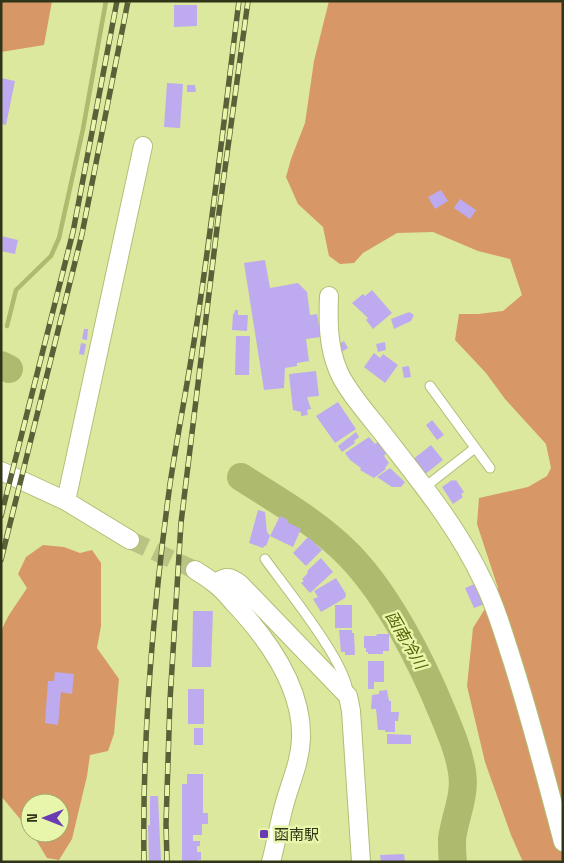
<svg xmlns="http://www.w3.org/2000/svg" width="564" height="863" font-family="'Space Grotesk','Noto Sans JP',sans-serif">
  <rect width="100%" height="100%" fill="#dbe89e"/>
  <path fill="#d89767" d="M1 1H52L44 45 1 52Z
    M329 1H563V862H523L511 835 485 762 467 686 473 628 498 588 477 524 479 498 528 487 547 476 551 468 546 444 505 399 486 373 455 340 459 314H478L503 311 522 295 510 259 478 251 433 232 397 233 363 253 354 263 340 264 329 256 323 227 298 204 286 177 291 159 305 123 314 61Z
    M43 545 64 547 80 553 92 550 101 563V626L97 648 119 679 114 734 108 751 90 755 87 776 72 839 59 860 47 858 32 833H60V803H30V831L1 796V632C7 615 17 604 27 588L18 574 26 557Z"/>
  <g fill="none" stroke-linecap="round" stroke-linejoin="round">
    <path stroke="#aeba6e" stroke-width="4.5" d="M7 326 16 290 51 256 59 238 83 129 106 1"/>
    <path stroke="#aeba6e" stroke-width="28" d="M1 365 9 369
      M241 477C278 501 318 523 349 555 388 595 422 662 443 714 451 733 459 752 462 772 466 795 455 816 452 839 452 846 452 854 453 862"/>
  </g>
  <path fill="#beabef" d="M174 5H197V26L174 27Z
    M1 78 15 81 6 125 1 124Z
    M167 83 183 84 180 128 164 127Z
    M187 85H195L196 92H187Z
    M441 190 448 201 435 209 428 197Z
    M460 199 476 210 470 219 454 208Z
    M1 236 18 240 15 254 1 251Z
    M265 260 270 288 298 283 307 292 310 315 317 314 321 337 306 339 309 361 297 363V366L285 368 284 388 264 390 244 263Z
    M372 290 392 313 373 329 366 320 368 318 352 303 363 294 365 296Z
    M235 310H238V315H248L247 331 232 330 233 314H234Z
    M409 312 414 315 411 321 394 329 391 319Z
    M84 329H88L87 340 82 339Z
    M236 336H250L249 375H235Z
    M344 341 348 348 341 352 337 345Z
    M385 342 386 350 378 352 376 344Z
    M81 343 86 344 84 355 79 354Z
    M374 353 380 358 383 354 398 365 385 383 364 367Z
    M409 366 411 377 404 378 402 367Z
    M316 371 319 396 307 397 311 409 307 410 308 415 301 416V412L293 410 289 374Z
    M338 402 356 429 335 443 316 416Z
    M432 420 444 435 437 440 426 425Z
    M356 432 359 437 354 441 355 443 342 452 338 446Z
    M369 437 375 444 379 441 387 452 384 456 389 463 385 468 386 469 374 478 360 470 361 468 350 460 345 453Z
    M431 445 443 460 424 475 412 460Z
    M390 468 405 482 401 487H392L377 477Z
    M452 480 453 481 456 480 464 492 461 494 463 497 453 504 442 487Z
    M258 510 265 512 267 532 270 536 266 546H264L263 548 249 543Z
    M280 516 288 520 287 522 301 529 293 547 270 536Z
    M308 537 322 550 306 566 293 553Z
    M321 558 333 572 310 593 301 583 304 581 302 579 307 574 308 570Z
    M336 578 346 594 345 598 321 612 313 599 318 597 314 591Z
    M477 583 485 604 474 608 465 588Z
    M335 605H352V628H335Z
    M193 611H213L211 667H192Z
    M339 630H352V633H354L355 655H345V652H341Z
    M377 634H389V651H383V654H368V652H366V648H364V636H376Z
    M368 661H384V682H374V689H368Z
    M55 672 74 674 72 694 61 692 58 725 45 723 48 681H54Z
    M188 689H204V724H188Z
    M387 690 389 701H391V712H399L398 721H395V732H385V730H378L376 709H371L372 695 379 694V691Z
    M194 728H203V745H194Z
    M387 734 411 735V744H387Z
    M187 774H203V813H208V824H202V835H193V841H200V846H197V852H201V860H198V862H182V784H187Z
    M150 796H158L161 862H149L148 825H150Z
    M404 854 405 862H381L380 855Z"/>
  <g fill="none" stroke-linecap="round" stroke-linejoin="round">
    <path stroke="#b9c483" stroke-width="18" stroke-dasharray="18 9" stroke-linecap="butt" d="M130 540 195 570"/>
    <defs>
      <path id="service" d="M430 386 490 468
        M425 487 475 448
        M265 559C285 587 347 663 348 693"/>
      <path id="minor" d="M329 296C328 322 328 346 338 370 345 389 371 418 384 435 421 483 457 526 483 581 496 606 503 633 512 660 531 720 547 781 563 842
        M1 471 66 501 130 540
        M66 501 143 146
        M195 570C201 574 208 578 214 583 221 588 227 595 233 602 267 638 303 687 301 739 300 763 290 783 284 806 279 824 276 843 271 862
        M216 583C226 576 230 576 240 584L348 696 351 711 361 862"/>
    </defs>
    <use href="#service" stroke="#b1be76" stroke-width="11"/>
    <use href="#minor" stroke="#b1be76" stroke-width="20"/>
    <use href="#service" stroke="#fff" stroke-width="9"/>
    <use href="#minor" stroke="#fff" stroke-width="18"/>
    <defs>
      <path id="rail" d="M1 516 73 232 117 1
        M1 560 82 234 128 1
        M144 862C142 735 153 609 170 484 178 432 188 381 196 329 213 220 225 111 239 1
        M167 862 166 824 170 700 181 523 218 220 248 1"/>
    </defs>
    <use href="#rail" stroke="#5a6138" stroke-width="5.5"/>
    <use href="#rail" stroke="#e8f6ab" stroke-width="4" stroke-dasharray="11" stroke-linecap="butt"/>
  </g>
  <rect fill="#6a3cb3" stroke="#e8f6ab" stroke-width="2" x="259" y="829" width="10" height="10" rx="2.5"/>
  <g text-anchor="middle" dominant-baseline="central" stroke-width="5" stroke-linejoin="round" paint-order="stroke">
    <g font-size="15" fill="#303517" stroke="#e8f6ab" text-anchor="start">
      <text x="274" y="834">函南駅</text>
    </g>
    <g font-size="16" font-style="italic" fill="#545e01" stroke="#e8f6ab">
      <text transform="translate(406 640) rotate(60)">函南冷川</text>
    </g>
  </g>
  <rect width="564" height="863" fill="none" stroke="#303517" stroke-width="5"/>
  <g transform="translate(45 818) rotate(270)"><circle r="24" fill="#e8f6ab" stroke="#9ea970"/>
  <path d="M0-4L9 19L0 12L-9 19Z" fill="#6a3cb3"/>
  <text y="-8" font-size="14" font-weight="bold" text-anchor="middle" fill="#303517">N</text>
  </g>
</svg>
